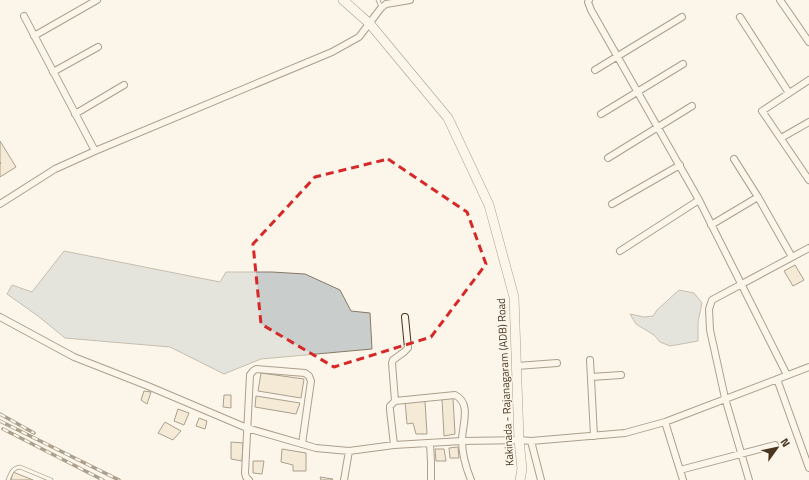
<svg xmlns="http://www.w3.org/2000/svg" width="809" height="480" font-family="'Titillium Web',sans-serif">
  <rect width="100%" height="100%" fill="#fbf6e9"/>
  <path fill="#c9cecd" stroke="#887966" d="M64 251 220 282 226 272H272L305 274 340 290 351 311 370 313 372 349 261 359 224 374 170 347 65 338 38 316 7 294 12 285 32 292Z
    M679 290 694 293 702 303 698 322V341L670 346 660 342 654 335 636 324 630 314 644 317 653 316 657 310Z"/>
  <path fill="#ecdcbc" stroke="#4a3520" d="M0 141 16 167 0 177V164L1 163 0 162Z
    M795 265 804 280 793 286 784 271Z
    M261 373 304 379 301 398 258 391Z
    M144 391 151 392 147 404 141 400Z
    M224 395H231V408L223 407Z
    M256 396 300 403 296 414 255 407Z
    M453 398 455 434 444 436 442 399Z
    M405 401H425L427 434H416L413 423 407 424Z
    M178 409 189 413 184 425 174 421Z
    M199 418 207 421 205 429 196 426Z
    M165 422 181 431 173 440 158 433Z
    M231 442 243 443 242 461 231 459Z
    M458 447 459 458H450L449 448Z
    M282 449 306 453V471H293V465L281 462Z
    M435 449H444L446 461H436Z
    M253 461H264L262 474 253 473Z
    M13 472 33 480H11Z
    M320 477 333 479 332 480H321Z"/>
  <g fill="none" stroke-linecap="round" stroke-linejoin="round">
    <defs>
      <path id="lane" d="M378 0 381 7
        M8 480C11 473 12 468 20 467L51 480"/>
      <path id="street" d="M589 0 588 2 591 10 699 200 787 375
        M780 0 809 42
        M24 16 95 151
        M740 17 789 93
        M34 36 97 0
        M595 70 682 17
        M53 72 98 47
        M809 80 762 111 809 180
        M75 114 124 85
        M601 114 683 64
        M781 138 809 122
        M608 158 692 106
        M734 159 758 197
        M0 204 55 169 95 151 332 52 359 37 381 8 386 4 410 0
        M612 204 680 165
        M711 225 758 197 792 257
        M620 251 699 200
        M0 317 74 357 148 386 247 428 316 448 349 451 394 445 462 441 519 440 531 441 625 433 665 422 809 367
        M590 360 594 436
        M517 366 557 363
        M591 377 621 375
        M777 379 809 468
        M395 401 392 363 393 360 404 352 408 348 405 317
        M665 422 683 480
        M531 441 541 480
        M430 443 431 462V480
        M394 445 390 410V406L395 401 455 395C472 403 462 426 462 440 462 454 466 468 471 480
        M680 470 775 445
        M249 480 246 477 245 473 250 375 253 371 256 369 305 373 309 376 311 381 302 444
        M344 480 349 451
        M749 480 725 398 710 330 709 309 712 300 809 248"/>
      <path id="primary" d="M343 0 370 24 448 118 489 205 514 297 519 440 522 469 520 480"/>
    </defs>
    <use href="#lane" stroke="#4a3520" stroke-width="4.5"/>
    <use href="#street" stroke="#4a3520" stroke-width="8"/>
    <use href="#primary" stroke="#4a3520" stroke-width="10"/>
    <use href="#lane" stroke="#fbf6e9" stroke-width="3"/>
    <use href="#street" stroke="#fbf6e9" stroke-width="6"/>
    <use href="#primary" stroke="#fbf6e9" stroke-width="9"/>
    <defs>
      <path id="rail" d="M0 414 34 433
        M0 421 119 480
        M3 429 103 480"/>
    </defs>
    <use href="#rail" stroke="#4a3520" stroke-width="3.5"/>
    <use href="#rail" stroke="#fbf6e9" stroke-width="2" stroke-dasharray="6" stroke-linecap="butt"/>
  </g>
  <path d="M0 0H809V480H0ZM388 159 467 212 486 264 431 337 334 367 261 324 253 244 315 177Z" fill="#fbf6e9" fill-opacity=".55" fill-rule="evenodd"/>
  <path fill="none" stroke="#d62828" stroke-width="3" stroke-dasharray="8 5" stroke-linejoin="round" d="M388 159 467 212 486 264 431 337 334 367 261 324 253 244 315 177Z"/>
  <g text-anchor="middle" dominant-baseline="central" stroke-width="3" stroke-linejoin="round" paint-order="stroke">
    <g font-size="11" fill="#4a3520" stroke="#fbf6e9">
      <text transform="translate(505 382) rotate(-93)">Kakinada - Rajanagaram (ADB) Road</text>
    </g>
  </g>
  <g transform="translate(777 448) rotate(57)" stroke="#fbf6e9" stroke-width="3" paint-order="stroke">
  <path d="M0-3L7 15L0 10L-7 15Z" fill="#4a3520"/>
  <text y="-6" font-size="11" font-weight="bold" text-anchor="middle" fill="#4a3520">N</text>
  </g>
</svg>
